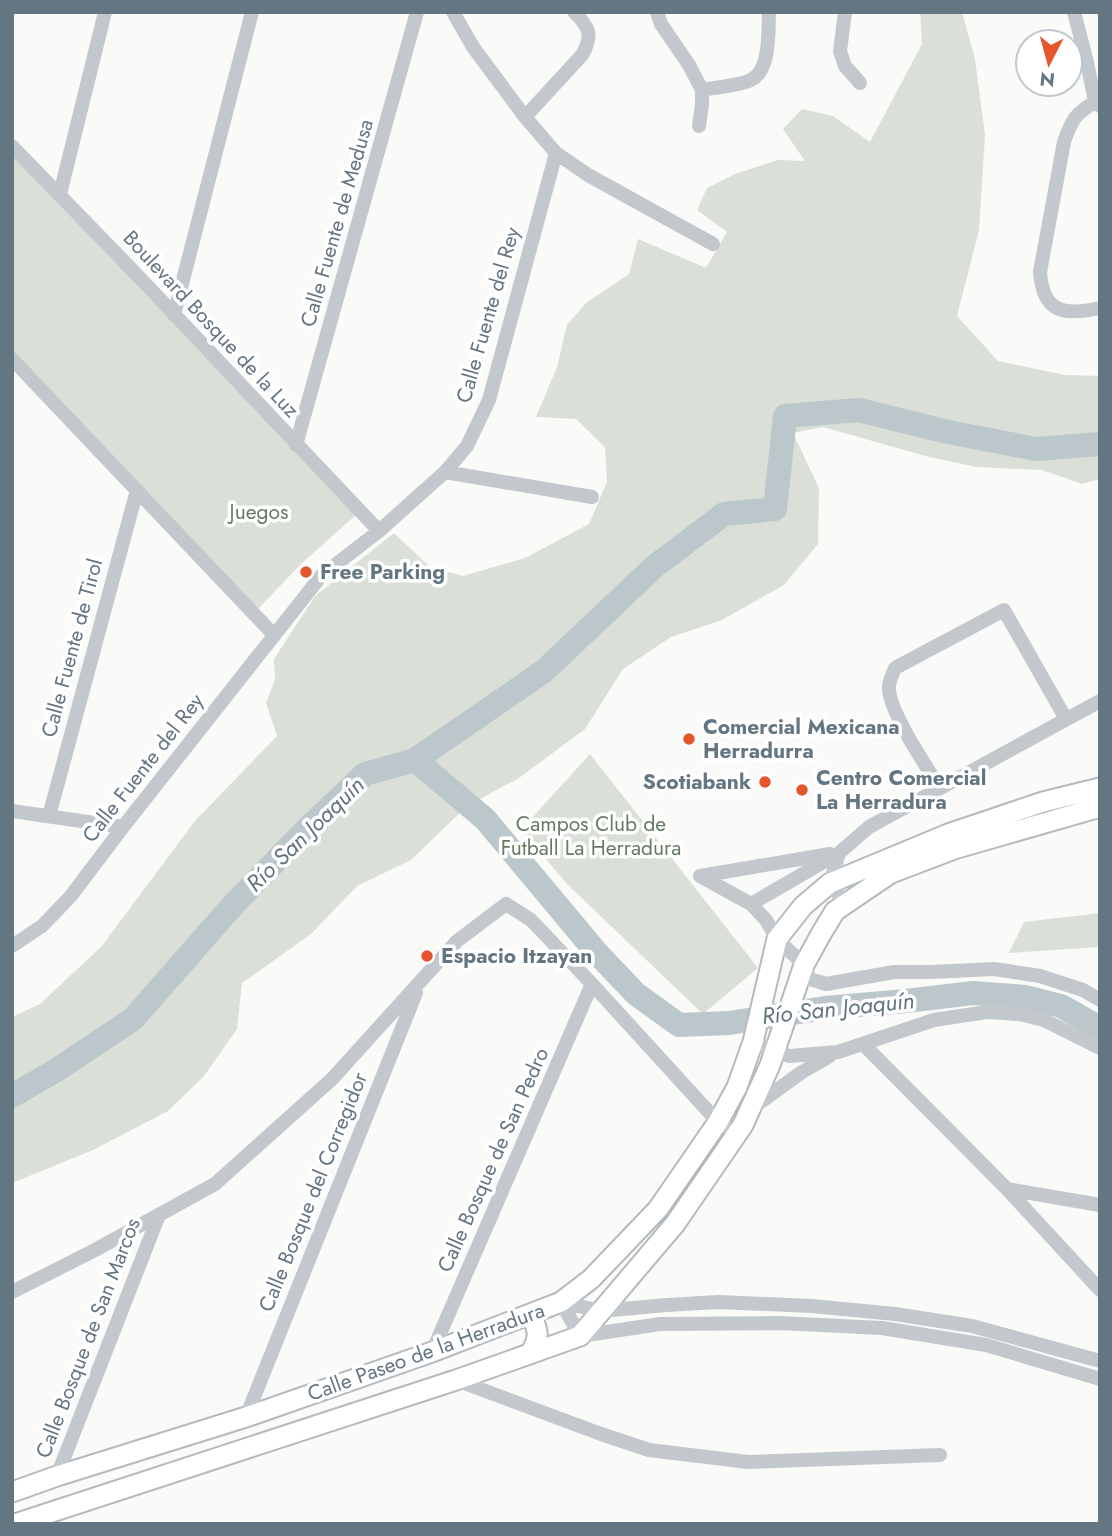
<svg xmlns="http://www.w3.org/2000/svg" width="1112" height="1536" font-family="Jost,sans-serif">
  <rect width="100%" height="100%" fill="#fafaf8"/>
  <path fill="#dadfd7" d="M920 12H962L975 59 985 135 979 230 957 316 998 361 1065 375 1100 376V479L1082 484 1042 470 977 467 929 457 823 427 793 433 819 488 818 544 784 585 722 620 671 637 623 669 585 729 519 778 467 806 411 860 357 886 311 934 242 983 237 1029 204 1076 168 1111 93 1150 12 1183V1017L40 1004 101 947 195 821 277 736 266 703 275 680 274 659 315 596 394 533 430 567 463 576 525 558 589 524 607 482 605 447 576 419 536 417 557 367 567 325 586 303 629 274 638 239 706 268 727 232 697 210 707 188 735 174 778 160 805 161 783 129 802 109 833 116 870 142 922 44Z
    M12 147 358 513 301 564 256 611 12 354Z
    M590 754 758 968 703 1014 568 885 521 830Z
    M1100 913V947L1009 953 1024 922Z"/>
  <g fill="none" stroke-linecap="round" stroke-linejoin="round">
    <path stroke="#bbc7cb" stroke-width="24" d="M415 760 485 819 597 953 636 994 679 1025 729 1023 825 1008 906 1001 973 993 1026 997 1061 1006 1100 1028
      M12 1096 55 1071 133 1019 233 905 303 833 365 774 415 760 544 671 655 566 724 514 775 509 785 416 859 410 948 432 1036 449 1100 444"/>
    <defs>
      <path id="secondary" d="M530 1354C540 1337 539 1332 531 1315
        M12 1492 57 1476 246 1417 432 1352 561 1302 591 1279 658 1209 718 1122 737 1087 753 1042 777 939 803 906 830 883 948 834 1043 802 1100 788
        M15 1524 456 1380 580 1336 675 1224 743 1125 770 1065 804 965 821 934 835 911 891 873 954 849 1100 807"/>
    </defs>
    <use href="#secondary" stroke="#b3babf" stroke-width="23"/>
    <path stroke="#c3c8cc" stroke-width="14" d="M453 12 473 47 525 117 556 153 588 175 713 244
      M657 12 661 24 689 65 702 90C716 87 739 86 751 80 771 70 768 31 769 12
      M845 12 840 51 845 66 860 83
      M1074 12 1087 62 1095 102 1100 106
      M1095 102C1075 114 1072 119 1064 142L1040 272C1043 313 1064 316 1100 308
      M525 117 582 55C593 36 590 27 574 12
      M699 126 702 105V90
      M12 146 141 279 379 531
      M60 194 105 12
      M174 315 252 12
      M12 359 274 635
      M296 445 417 12
      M445 472 592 497
      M940 788C926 766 890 713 889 689 888 682 893 674 895 668L1004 610 1066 719
      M12 811 123 827
      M49 816 137 490
      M839 853 830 883 846 904
      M700 876 751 904 766 920 777 939 804 965 810 979 826 984 894 972H931L994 969 1040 976 1083 990 1100 1000
      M700 876 830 854
      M751 904 839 853 869 827 1100 701
      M12 946 42 926 70 897 123 827 321 576 379 531 445 472 467 446 489 400 556 153
      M753 1042 789 1056 838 1052 934 1020 987 1012 1019 1014 1044 1020 1100 1048
      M863 1044 1007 1189 1100 1290
      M751 1109 802 1072 830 1056
      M1007 1189 1100 1205
      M12 1292 95 1250 215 1184 332 1079 457 941 506 904 531 920 592 984 718 1122 725 1126
      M561 1302 580 1336 660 1324 779 1323 882 1328 986 1345 1100 1379
      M561 1302 601 1311 666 1305 719 1302 812 1306 895 1314 972 1326 1100 1361
      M432 1352 592 984
      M456 1380 601 1434 649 1450 748 1462 940 1455
      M246 1417 416 993
      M57 1476 159 1215"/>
    <use href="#secondary" stroke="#fff" stroke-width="19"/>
  </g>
  <g fill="#e4572e" stroke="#fff" stroke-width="2.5">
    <circle cx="306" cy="572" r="7"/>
    <circle cx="689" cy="739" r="7"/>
    <circle cx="765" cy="782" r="7"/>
    <circle cx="802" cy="790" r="7"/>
    <circle cx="427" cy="956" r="7"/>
  </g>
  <g text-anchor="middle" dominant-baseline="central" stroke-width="7" stroke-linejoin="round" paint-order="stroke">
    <g font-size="21" fill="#657683" stroke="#fff">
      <text transform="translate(337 223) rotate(-74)">Calle Fuente de Medusa</text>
      <text transform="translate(488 315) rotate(-74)">Calle Fuente del Rey</text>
      <text transform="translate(211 324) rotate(47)">Boulevard Bosque de la Luz</text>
      <text transform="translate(72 648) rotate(-75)">Calle Fuente de Tirol</text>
      <text transform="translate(143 768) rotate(-52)">Calle Fuente del Rey</text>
      <text transform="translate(493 1160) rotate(-66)">Calle Bosque de San Pedro</text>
      <text transform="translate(313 1192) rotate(-68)">Calle Bosque del Corregidor</text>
      <text transform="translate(88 1338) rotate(-69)">Calle Bosque de San Marcos</text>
      <text transform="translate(426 1352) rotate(-20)">Calle Paseo de la Herradura</text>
    </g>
    <g font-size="21" fill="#687a64" stroke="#fff">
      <text x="259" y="512">Juegos</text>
      <text x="591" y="824">Campos Club de<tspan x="591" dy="24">Futball La Herradura</tspan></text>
    </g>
    <g font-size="21" font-weight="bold" fill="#657683" stroke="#fff" text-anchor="start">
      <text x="320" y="572">Free Parking</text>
      <text x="703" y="727">Comercial Mexicana<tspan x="703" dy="24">Herradurra</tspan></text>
      <text x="816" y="778">Centro Comercial<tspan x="816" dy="24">La Herradura</tspan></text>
      <text x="751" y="782" text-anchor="end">Scotiabank</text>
      <text x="441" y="956">Espacio Itzayan</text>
    </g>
    <g font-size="23" font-style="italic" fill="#60757c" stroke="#fff">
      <text transform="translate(305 834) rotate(-44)">Río San Joaquín</text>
      <text transform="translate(838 1008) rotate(-6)">Río San Joaquín</text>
    </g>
  </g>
  <rect width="1112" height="1536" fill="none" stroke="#657683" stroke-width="28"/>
  <g transform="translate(1049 63) rotate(186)"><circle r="33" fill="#ffffff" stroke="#c1c8cd" stroke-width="2"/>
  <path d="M0-5L12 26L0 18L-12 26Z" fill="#e4572e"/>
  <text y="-10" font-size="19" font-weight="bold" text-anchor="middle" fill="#657683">N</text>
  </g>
</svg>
